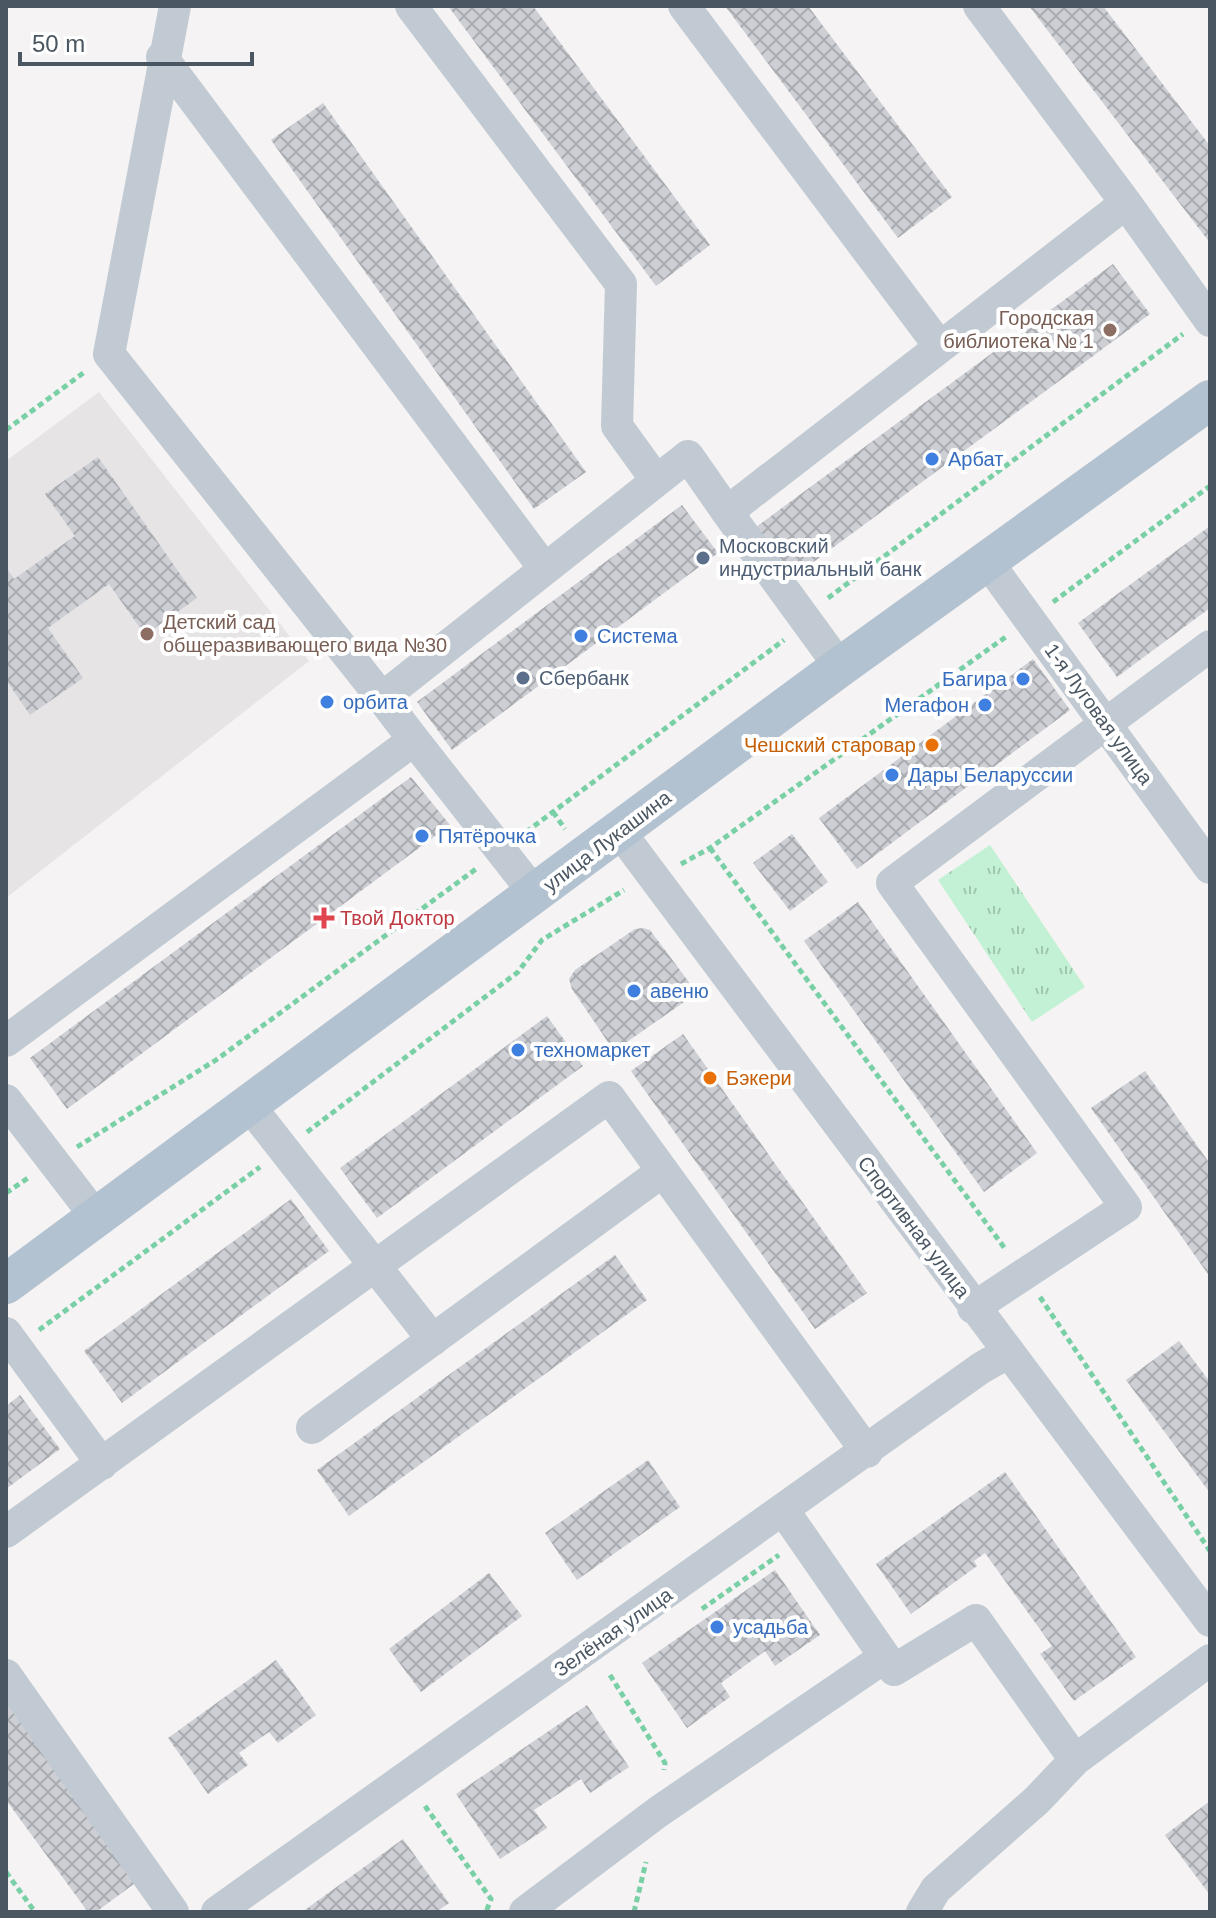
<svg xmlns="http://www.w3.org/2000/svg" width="1216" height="1918" font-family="Arial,sans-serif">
  <defs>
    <pattern id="park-tufts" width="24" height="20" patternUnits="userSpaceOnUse" patternTransform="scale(2)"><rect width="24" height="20" fill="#c3f1d5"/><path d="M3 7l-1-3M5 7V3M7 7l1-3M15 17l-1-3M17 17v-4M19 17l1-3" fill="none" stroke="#a0c6b0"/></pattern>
    <pattern id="building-cross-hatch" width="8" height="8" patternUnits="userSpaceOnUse" patternTransform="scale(2)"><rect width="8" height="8" fill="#cdcfd5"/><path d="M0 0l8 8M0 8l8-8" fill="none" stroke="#a8abb0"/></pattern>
  </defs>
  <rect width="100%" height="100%" fill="#f5f3f3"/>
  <path fill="#e6e4e5" d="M99 392 309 661 6 898V461Z"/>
  <path fill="url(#park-tufts)" d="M990 845 1085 987 1032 1022 938 880Z"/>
  <path fill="url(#building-cross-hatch)" d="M448 6H533L710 245 656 286Z
    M725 6H808L952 197 898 238Z
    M1029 6H1103L1210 146V243Z
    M323 103 586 472 534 509 271 140Z
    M1113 264 1150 314 789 580 752 530Z
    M98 457 197 598 145 635 109 584 48 628 83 678 30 715 6 680V567L14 579 75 536 45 494Z
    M682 505 718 553 452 750 417 702Z
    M1210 526V608L1117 677 1078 623Z
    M1033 659 1070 710 857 869 819 818Z
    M411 777 450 825 67 1109 30 1058Z
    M792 834 828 882 790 911 753 863Z
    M858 902 1037 1153 984 1192 804 941Z
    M643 928 650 930 697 993 614 1051 572 989 569 979 575 970 635 929Z
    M547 1016 583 1066 377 1218 340 1168Z
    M683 1034 867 1293 815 1329 631 1071Z
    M1145 1071 1210 1164V1277L1091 1108Z
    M291 1199 329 1251 122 1403 84 1351Z
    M615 1255 647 1300 349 1516 317 1470Z
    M1179 1341 1210 1382V1493L1126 1380Z
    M20 1395 60 1449 6 1489V1406Z
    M648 1460 680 1507 577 1580 545 1533Z
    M1005 1472 1136 1657 1074 1701 1040 1654 1052 1646 985 1553 974 1561 977 1566 911 1614 876 1564Z
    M775 1570 820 1635 775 1666 765 1651 721 1683 730 1697 687 1728 642 1663Z
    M489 1573 522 1616 421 1692 389 1649Z
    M276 1660 316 1715 278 1743 269 1732 239 1753 248 1765 208 1794 168 1738Z
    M6 1692 142 1878 96 1912H88L6 1800Z
    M587 1705 629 1767 590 1793 581 1779 534 1810 547 1828 500 1859 456 1794Z
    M1210 1801V1895L1165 1835Z
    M403 1839 449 1903 436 1912H302Z"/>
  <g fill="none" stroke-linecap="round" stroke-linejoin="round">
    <path stroke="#7ad0a6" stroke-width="5" stroke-dasharray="6 4" stroke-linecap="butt" d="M6 430 86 371
      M828 598 1183 334
      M1053 602 1210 486
      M553 812 565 829
      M526 832 784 640
      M710 848 1006 1250
      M681 864 710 848 1007 636
      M307 1132 518 972 542 940 624 890
      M77 1147 216 1060 476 869
      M6 1193 28 1178
      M1040 1297 1210 1551
      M39 1330 260 1167
      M702 1609 779 1555
      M610 1675 665 1763 664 1770
      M425 1806 491 1899 486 1912
      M6 1872 35 1912
      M634 1912 646 1862"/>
    <path stroke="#c1cad2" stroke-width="32" d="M175 6 109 354 382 698
      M411 6 621 284 617 426 656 480
      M684 6 940 347
      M979 6 1126 203
      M162 57 544 568
      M987 561 1210 868
      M840 667 727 512 1126 203 1210 321
      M414 740 382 698 688 456 727 512
      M620 832 1210 1621
      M6 1041 414 740 535 894
      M6 1100 96 1217
      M249 1105 433 1340
      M973 1308 1126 1207 892 883 1210 646
      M6 1333 102 1464
      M312 1428 663 1171
      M784 1511 894 1670 976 1620 1075 1760 1210 1660
      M6 1532 609 1097 867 1452
      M6 1675 173 1912
      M217 1912 981 1368 1009 1352
      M525 1912 658 1812 885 1657
      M922 1912 936 1889 1037 1800 1075 1760"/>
    <path stroke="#b3c2d1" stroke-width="40" d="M6 1284 840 667 1210 400"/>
  </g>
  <g fill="#8d6e63" stroke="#fff" stroke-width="3">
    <circle cx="1110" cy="330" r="8"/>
    <circle cx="147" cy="634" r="8"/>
  </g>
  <g fill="#3f7fe0" stroke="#fff" stroke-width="3">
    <circle cx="932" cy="459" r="8"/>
    <circle cx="581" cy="636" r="8"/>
    <circle cx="1023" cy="679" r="8"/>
    <circle cx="327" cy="702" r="8"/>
    <circle cx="985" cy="705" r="8"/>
    <circle cx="892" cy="775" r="8"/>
    <circle cx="422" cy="836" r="8"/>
    <circle cx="634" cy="991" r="8"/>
    <circle cx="518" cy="1050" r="8"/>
    <circle cx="717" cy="1627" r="8"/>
  </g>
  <g fill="#5c6f8a" stroke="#fff" stroke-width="3">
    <circle cx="703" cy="558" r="8"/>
    <circle cx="523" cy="678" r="8"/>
  </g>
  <g fill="#e8710a" stroke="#fff" stroke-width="3">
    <circle cx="932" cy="745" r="8"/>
    <circle cx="710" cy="1078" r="8"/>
  </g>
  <path fill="#e0444e" stroke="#fff" stroke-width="3" d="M320 906h8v8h8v8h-8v8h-8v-8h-8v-8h8z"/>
  <g text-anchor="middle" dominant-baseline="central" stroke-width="8" stroke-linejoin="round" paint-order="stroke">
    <g font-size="20" fill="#785e54" stroke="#fff" text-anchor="end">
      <text x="1094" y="318">Городская<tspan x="1094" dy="23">библиотека № 1</tspan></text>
      <text x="163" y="622" text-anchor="start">Детский сад<tspan x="163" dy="23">общеразвивающего вида №30</tspan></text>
    </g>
    <g font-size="20" fill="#366cbe" stroke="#fff" text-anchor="start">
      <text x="948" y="459">Арбат</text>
      <text x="597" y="636">Система</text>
      <text x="1007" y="679" text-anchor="end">Багира</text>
      <text x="343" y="702">орбита</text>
      <text x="969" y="705" text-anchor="end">Мегафон</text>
      <text x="908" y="775">Дары Беларуссии</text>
      <text x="438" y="836">Пятёрочка</text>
      <text x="650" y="991">авеню</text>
      <text x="534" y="1050">техномаркет</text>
      <text x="733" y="1627">усадьба</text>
    </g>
    <g font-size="20" fill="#4e5e75" stroke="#fff" text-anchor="start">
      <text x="719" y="546">Московский<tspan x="719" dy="23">индустриальный банк</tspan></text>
      <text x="539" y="678">Сбербанк</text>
    </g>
    <g font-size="20" fill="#4a5661" stroke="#fff">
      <text transform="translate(1099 714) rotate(54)">1-я Луговая улица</text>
      <text transform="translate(607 841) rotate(-37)">улица Лукашина</text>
      <text transform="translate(914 1227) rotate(53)">Спортивная улица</text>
      <text transform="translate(613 1632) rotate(-35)">Зелёная улица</text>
    </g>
    <g font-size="20" fill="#c56008" stroke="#fff" text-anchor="end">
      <text x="916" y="745">Чешский старовар</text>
      <text x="726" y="1078" text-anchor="start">Бэкери</text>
    </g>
    <g font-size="20" fill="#be3a42" stroke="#fff" text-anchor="start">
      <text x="340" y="918">Твой Доктор</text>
    </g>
  </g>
  <rect width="1216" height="1918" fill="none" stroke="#4a5661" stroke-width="16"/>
  <path d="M20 52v12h232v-12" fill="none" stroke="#4a5661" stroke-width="4"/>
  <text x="32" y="52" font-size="24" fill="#4a5661" stroke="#ffffff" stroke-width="6" paint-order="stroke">50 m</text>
</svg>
